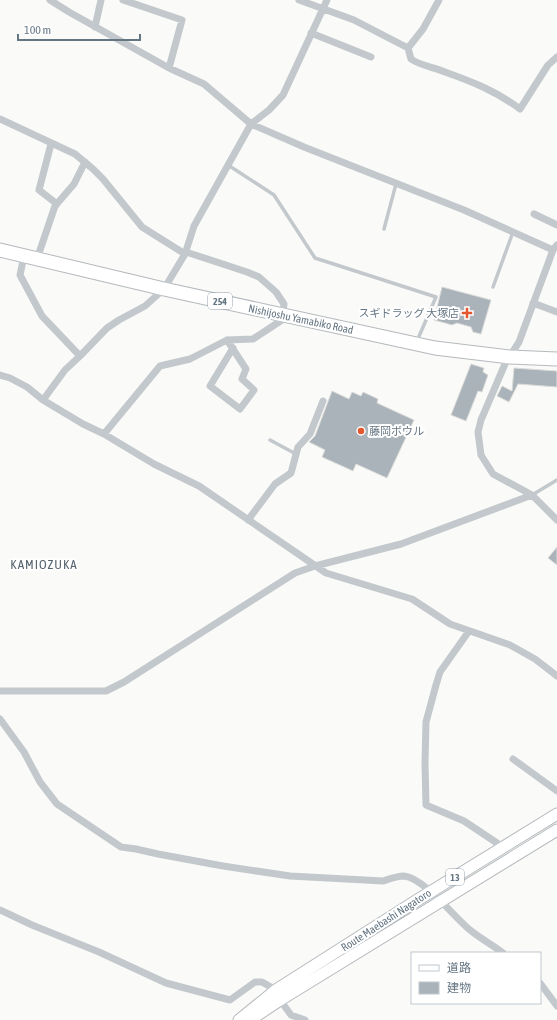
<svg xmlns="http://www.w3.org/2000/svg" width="557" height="1020" font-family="'Asap Condensed','Noto Sans JP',sans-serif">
  <rect width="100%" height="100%" fill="#fafaf8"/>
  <path fill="#aab3b9" stroke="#dcdcda" d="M442 287 491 300 481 334 473 332 471 327 457 323 452 325 434 320Z
    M471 364 484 368 483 372 488 375 482 392 478 391 466 421 451 415Z
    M514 368 557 371V387L518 384 509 402 497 396 502 386 512 391Z
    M332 391 349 399 352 392 361 396 363 392 378 399 377 403 414 420 387 478 356 464 353 471 322 457 325 450 309 442 315 436Z
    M557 547V565L548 558Z"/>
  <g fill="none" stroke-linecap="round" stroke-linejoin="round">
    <defs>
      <path id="primary" d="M239 1020 276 990 419 899 557 814
        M250 1020 280 1000 557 830"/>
      <path id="highway" d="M0 250 164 289 435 348 510 357 557 359"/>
    </defs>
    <use href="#primary" stroke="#b5babe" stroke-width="13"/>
    <use href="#highway" stroke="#b4b9bd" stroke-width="15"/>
    <path stroke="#c3c8cc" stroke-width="3.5" d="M228 165 274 195 315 258 436 297 417 341
      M384 229 396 184
      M493 287 513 232
      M270 440 296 454
      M532 495 557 480"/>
    <path stroke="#c3c8cc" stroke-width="7" d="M50 0 69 12 169 68 204 84 251 124 304 147 464 210 553 250
      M123 0 182 20 169 68
      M299 0 354 20 408 48 411 59C421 66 434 67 445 72 473 82 496 91 520 109L548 65 557 57
      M95 27 101 0
      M311 33 371 57
      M408 48 423 29 439 0
      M0 119 75 154 93 169 103 179 142 227 185 254
      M51 144 39 190 57 204
      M534 214 557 225
      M557 245 553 250 519 342 505 364 481 420 478 432 481 455 493 474 532 495 557 520
      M24 256 20 275 42 316 80 356
      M37 259 55 206 74 184 85 162
      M533 303 557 312
      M227 340 246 369 242 379 254 390 240 409 210 386 233 348
      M0 375 10 378 27 387 43 400 83 424 104 434 154 464 199 486 326 573 412 599 450 624 510 645 535 659 557 676
      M43 400 65 370 80 356 107 328 119 320 145 306 164 289 185 254 194 226 251 124 269 110 283 95 327 0
      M104 434 160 366 190 359 227 340 253 339 282 320 284 304 276 292 259 277 247 272 186 252
      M248 520 275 484 291 473 298 447 310 434 323 401
      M469 631 440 672 436 685 426 722 425 763 426 805 464 821 503 847
      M0 691H106L124 682 295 573 315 566 401 544 532 495
      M0 719 24 752 40 782 57 804 121 847 136 849 158 854 223 866 290 876 383 881C389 879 397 876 404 876 424 878 454 917 470 930 481 939 493 945 503 953
      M513 759 557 791
      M0 910 32 925 99 952 166 983 230 1000 255 982H262L276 990 280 1000 291 1015 305 1020
      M540 983 557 1006"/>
    <use href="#primary" stroke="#fff" stroke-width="11"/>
    <use href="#highway" stroke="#fff" stroke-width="13"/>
  </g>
  <g fill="#e4572e" stroke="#fff" stroke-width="1.5">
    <path d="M465 307h4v4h4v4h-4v4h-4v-4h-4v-4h4z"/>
    <circle cx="361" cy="431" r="4"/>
  </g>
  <g text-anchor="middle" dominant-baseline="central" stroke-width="4" stroke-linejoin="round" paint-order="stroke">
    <g fill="#fff" stroke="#939fa8" stroke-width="1">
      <rect x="208" y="293" width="24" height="16" rx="3"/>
      <rect x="446" y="869" width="18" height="16" rx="3"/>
    </g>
    <g font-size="10" font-weight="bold" fill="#657683">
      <text x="220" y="301">254</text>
      <text x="455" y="877">13</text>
    </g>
    <g font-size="11" fill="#657683" stroke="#fff" text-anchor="end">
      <text x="459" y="313">スギドラッグ 大塚店</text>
      <text x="369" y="431" text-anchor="start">藤岡ボウル</text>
    </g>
    <g font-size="11" fill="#657683" stroke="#fff">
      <text transform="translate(301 319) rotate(12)">Nishijoshu Yamabiko Road</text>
      <text transform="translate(386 920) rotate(-33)">Route Maebashi Nagatoro</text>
    </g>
    <g font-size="13" letter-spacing="1" fill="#57646e" stroke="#fff">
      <text x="44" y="564">KAMIOZUKA</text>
    </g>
  </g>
  <rect x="411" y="952" width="130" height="52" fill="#ffffff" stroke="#c1c8cd"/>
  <rect x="419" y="965" width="20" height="6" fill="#ffffff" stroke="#c1c8cd"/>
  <text x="447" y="972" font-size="12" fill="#657683">道路</text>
  <rect x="419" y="982" width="20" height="12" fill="#aab3b9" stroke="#c1c8cd"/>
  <text x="447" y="992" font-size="12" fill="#657683">建物</text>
  <path d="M18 34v6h122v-6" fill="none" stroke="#657683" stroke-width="2"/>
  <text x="24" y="34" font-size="12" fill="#657683" stroke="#ffffff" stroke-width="3" paint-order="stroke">100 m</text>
</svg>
